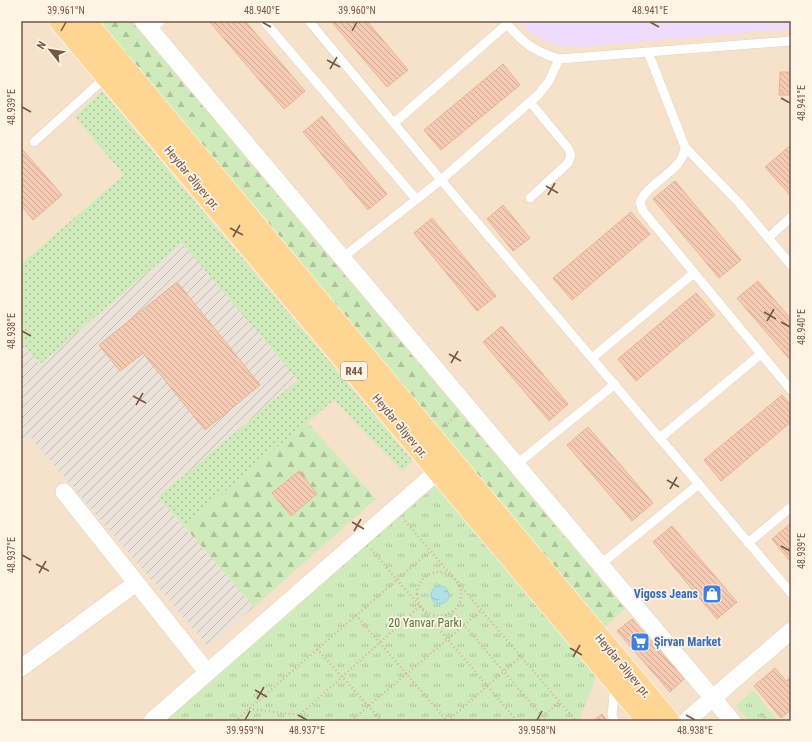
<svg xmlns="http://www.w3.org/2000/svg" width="812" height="742" font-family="'Roboto Condensed',sans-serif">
  <defs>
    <pattern id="industrial-furrows" width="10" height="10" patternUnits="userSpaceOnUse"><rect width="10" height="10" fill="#ebe2da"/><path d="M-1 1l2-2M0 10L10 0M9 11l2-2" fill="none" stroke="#c3bab2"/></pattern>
    <pattern id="grass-dots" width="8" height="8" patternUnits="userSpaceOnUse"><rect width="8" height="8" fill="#d0ebbb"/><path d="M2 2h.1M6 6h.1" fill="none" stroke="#adc19a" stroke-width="1.8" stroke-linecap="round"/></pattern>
    <pattern id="forest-firs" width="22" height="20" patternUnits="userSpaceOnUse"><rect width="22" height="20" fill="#d0ebbb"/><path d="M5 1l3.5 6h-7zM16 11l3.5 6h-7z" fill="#adc19a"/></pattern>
    <pattern id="park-tufts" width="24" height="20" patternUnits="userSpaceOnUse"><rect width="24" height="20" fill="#d0ebbb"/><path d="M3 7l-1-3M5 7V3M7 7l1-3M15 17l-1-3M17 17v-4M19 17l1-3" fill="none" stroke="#adc19a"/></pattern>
    <pattern id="water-ripples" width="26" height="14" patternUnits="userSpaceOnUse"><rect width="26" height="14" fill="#b1e1e8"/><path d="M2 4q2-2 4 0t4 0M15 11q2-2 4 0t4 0" fill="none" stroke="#95b9be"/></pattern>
    <pattern id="building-back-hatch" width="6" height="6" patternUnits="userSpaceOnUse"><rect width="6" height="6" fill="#f5ccb3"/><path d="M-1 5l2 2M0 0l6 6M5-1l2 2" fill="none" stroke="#cba893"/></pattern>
  </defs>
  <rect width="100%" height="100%" fill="#fef1dd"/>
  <path fill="#f6e2cb" d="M21 21H791V721H21Z"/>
  <path fill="url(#industrial-furrows)" d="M182 243 298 380 158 497 254 607 208 646 31 438 21 447V342L40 364Z"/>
  <path fill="#eedafa" d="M518 21H791V29L579 47 555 45 535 36Z"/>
  <path fill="url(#grass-dots)" d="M102 91 413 461 402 471 334 400 184 526 158 497 298 380 182 243 40 364 21 342V264L124 175 75 117Z"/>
  <path fill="url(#forest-firs)" d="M97 21H131L625 609 604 628Z
    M307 422 376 499 254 607 184 526Z"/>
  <path fill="url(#park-tufts)" d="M435 486 597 675 580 718 583 721H163Z
    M753 690 778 721H749L736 706Z"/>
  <path fill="url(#water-ripples)" stroke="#97d1da" d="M431 595a9 9 0 1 1 18 0a9 9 0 1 1-18 0Z"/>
  <path fill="url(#building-back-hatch)" stroke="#e9b292" d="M209 21H245L305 91 284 109Z
    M331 21H367L408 70 387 87Z
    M503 64 520 85 441 150 424 130Z
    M780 72H791V95H779Z
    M322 116 387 194 368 210 303 132Z
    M791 145V195H790L765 167Z
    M21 148 62 195 33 220 21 205Z
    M675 181 741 260 719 278 653 199Z
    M503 205 530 238 513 251 487 219Z
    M631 212 650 234 572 300 553 278Z
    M432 218 496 296 477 311 414 233Z
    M758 281 791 319V361L737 298Z
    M177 282 260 385 205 430 143 353 120 371 99 345Z
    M696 293 715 315 636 381 618 359Z
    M502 326 568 404 549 421 483 342Z
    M782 395 791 405V422L721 481 704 460Z
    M588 427 653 503 632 521 567 445Z
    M299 471 317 494 291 516 272 493Z
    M791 523V560L790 561 772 539Z
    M672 526 737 602 717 619 653 542Z
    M632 619 684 679 670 692 617 631Z
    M775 668 786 681 791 677V710L781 718 754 686Z
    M602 714 607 721H593Z"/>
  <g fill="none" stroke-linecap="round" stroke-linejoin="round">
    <defs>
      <path id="service" d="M264 21 416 199
        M309 21 441 180 791 593
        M506 21 507 24C524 44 534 51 559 59L791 41
        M151 30 161 21
        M648 52 685 147C684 168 657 178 645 194 643 196 642 199 640 202L643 211 791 390
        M530 102 568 148 571 155 568 163 530 198
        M394 123 507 24
        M34 142 107 76
        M685 147 739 203 791 265
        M768 238 791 217
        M342 258 441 180 538 95 549 81 559 59
        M592 358 694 273
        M660 438 761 354
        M517 464 615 384
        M748 543 791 507
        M601 564 699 484
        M614 721 612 715 615 686"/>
      <path id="minor" d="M143 21 732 721
        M64 492 207 672
        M21 668 136 583
        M152 721 438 471
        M686 721 791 631"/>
      <path id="primary" d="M60 21 648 721
        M85 21 669 721"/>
    </defs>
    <use href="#service" stroke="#e4cebc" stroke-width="10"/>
    <use href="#minor" stroke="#e4cebc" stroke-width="18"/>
    <use href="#primary" stroke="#fff" stroke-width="23"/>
    <path stroke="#d9b097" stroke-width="2.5" stroke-dasharray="1 3" stroke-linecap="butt" d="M445 426 456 416
      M405 521 576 721
      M371 549 517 721
      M417 594a22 22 0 1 1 44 0a22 22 0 1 1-44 0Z
      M453 612 546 721
      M356 615 447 721
      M317 649 382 721
      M249 709 300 715 420 606
      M762 714 768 721
      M235 721 430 551
      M299 721 300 715
      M351 721 482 610
      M448 721 521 656
      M536 721 560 702"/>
    <use href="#service" stroke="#fff" stroke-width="9"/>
    <use href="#minor" stroke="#fff" stroke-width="17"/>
    <use href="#primary" stroke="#ffd593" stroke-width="22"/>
  </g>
  <path fill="none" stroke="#755544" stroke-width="1.5" d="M262 22 271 27M650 22 659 27M61 31 66 22M352 31 357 22M327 60 340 67M330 69 337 57M781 98 790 103M22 107 31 112M546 186 558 193M548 195 555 183M230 228 243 235M233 237 240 225M764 312 776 319M767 321 774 309M781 322 790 327M22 331 31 336M449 354 461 361M451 363 458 351M133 396 146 403M136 405 143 393M667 480 679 487M670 489 677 477M352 522 364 529M354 531 361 519M781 546 790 551M22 555 31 560M36 564 49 571M39 573 46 561M570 648 582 655M573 657 580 645M255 690 267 697M257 699 264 687M298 715 307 720M686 715 695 720M245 720 250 711M537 720 542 711"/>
  <defs>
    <symbol id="shop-square" viewBox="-11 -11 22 22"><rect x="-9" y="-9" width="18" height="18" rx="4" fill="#3f7fe0" stroke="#fff4e5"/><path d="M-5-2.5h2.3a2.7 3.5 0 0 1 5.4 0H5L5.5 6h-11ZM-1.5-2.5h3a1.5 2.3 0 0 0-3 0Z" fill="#fff"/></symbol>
    <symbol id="supermarket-square" viewBox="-11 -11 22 22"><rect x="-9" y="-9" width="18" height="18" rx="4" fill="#3f7fe0" stroke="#fff4e5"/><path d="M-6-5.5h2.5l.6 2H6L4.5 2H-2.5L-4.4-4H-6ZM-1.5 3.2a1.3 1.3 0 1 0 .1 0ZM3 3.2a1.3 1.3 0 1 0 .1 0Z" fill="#fff"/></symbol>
  </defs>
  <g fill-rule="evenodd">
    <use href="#shop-square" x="701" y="583" width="22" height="22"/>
    <use href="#supermarket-square" x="629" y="631" width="22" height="22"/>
  </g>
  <g text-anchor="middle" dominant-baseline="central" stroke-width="3.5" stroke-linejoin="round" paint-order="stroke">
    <rect fill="#fff4e5" stroke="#9e8574" stroke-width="1" x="341" y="362" width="26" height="18" rx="3"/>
    <g font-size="11" font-weight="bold" fill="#755544">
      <text x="354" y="371">R44</text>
    </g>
    <g font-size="12" fill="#755544" stroke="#fff4e5">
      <text transform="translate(192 178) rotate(50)">Heydər Əliyev pr.</text>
      <text transform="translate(400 426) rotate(50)">Heydər Əliyev pr.</text>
      <text transform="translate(623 666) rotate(50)">Heydər Əliyev pr.</text>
    </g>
    <g font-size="12" font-weight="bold" fill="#366cbe" stroke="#fff4e5" text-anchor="end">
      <text x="698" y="594">Vigoss Jeans</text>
      <text x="654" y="642" text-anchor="start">Şirvan Market</text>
    </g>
    <g font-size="12" fill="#4f7b3b" stroke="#fff4e5">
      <text x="425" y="623">20 Yanvar Parkı</text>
    </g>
  </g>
  <rect width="812" height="742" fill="none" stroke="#fff4e5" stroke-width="44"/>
  <g transform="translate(50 50) rotate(300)" stroke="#fff4e5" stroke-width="3" paint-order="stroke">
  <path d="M0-3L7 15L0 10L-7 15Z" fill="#755544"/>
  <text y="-6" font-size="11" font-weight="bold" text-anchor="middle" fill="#755544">N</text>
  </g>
  <rect x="22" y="22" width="768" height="698" fill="none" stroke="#755544" stroke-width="1.5"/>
  <g font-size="10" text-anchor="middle" fill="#755544">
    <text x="66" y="14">39.961°N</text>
    <text x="262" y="14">48.940°E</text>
    <text x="357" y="14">39.960°N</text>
    <text x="650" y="14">48.941°E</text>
    <text transform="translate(801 103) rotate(-90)" y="4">48.941°E</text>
    <text transform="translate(11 107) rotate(-90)" y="4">48.939°E</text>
    <text transform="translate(801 327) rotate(-90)" y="4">48.940°E</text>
    <text transform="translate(11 331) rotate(-90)" y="4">48.938°E</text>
    <text transform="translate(801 551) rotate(-90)" y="4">48.939°E</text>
    <text transform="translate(11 555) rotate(-90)" y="4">48.937°E</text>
    <text x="245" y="734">39.959°N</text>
    <text x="307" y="734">48.937°E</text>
    <text x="537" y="734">39.958°N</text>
    <text x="695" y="734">48.938°E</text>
  </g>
</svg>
